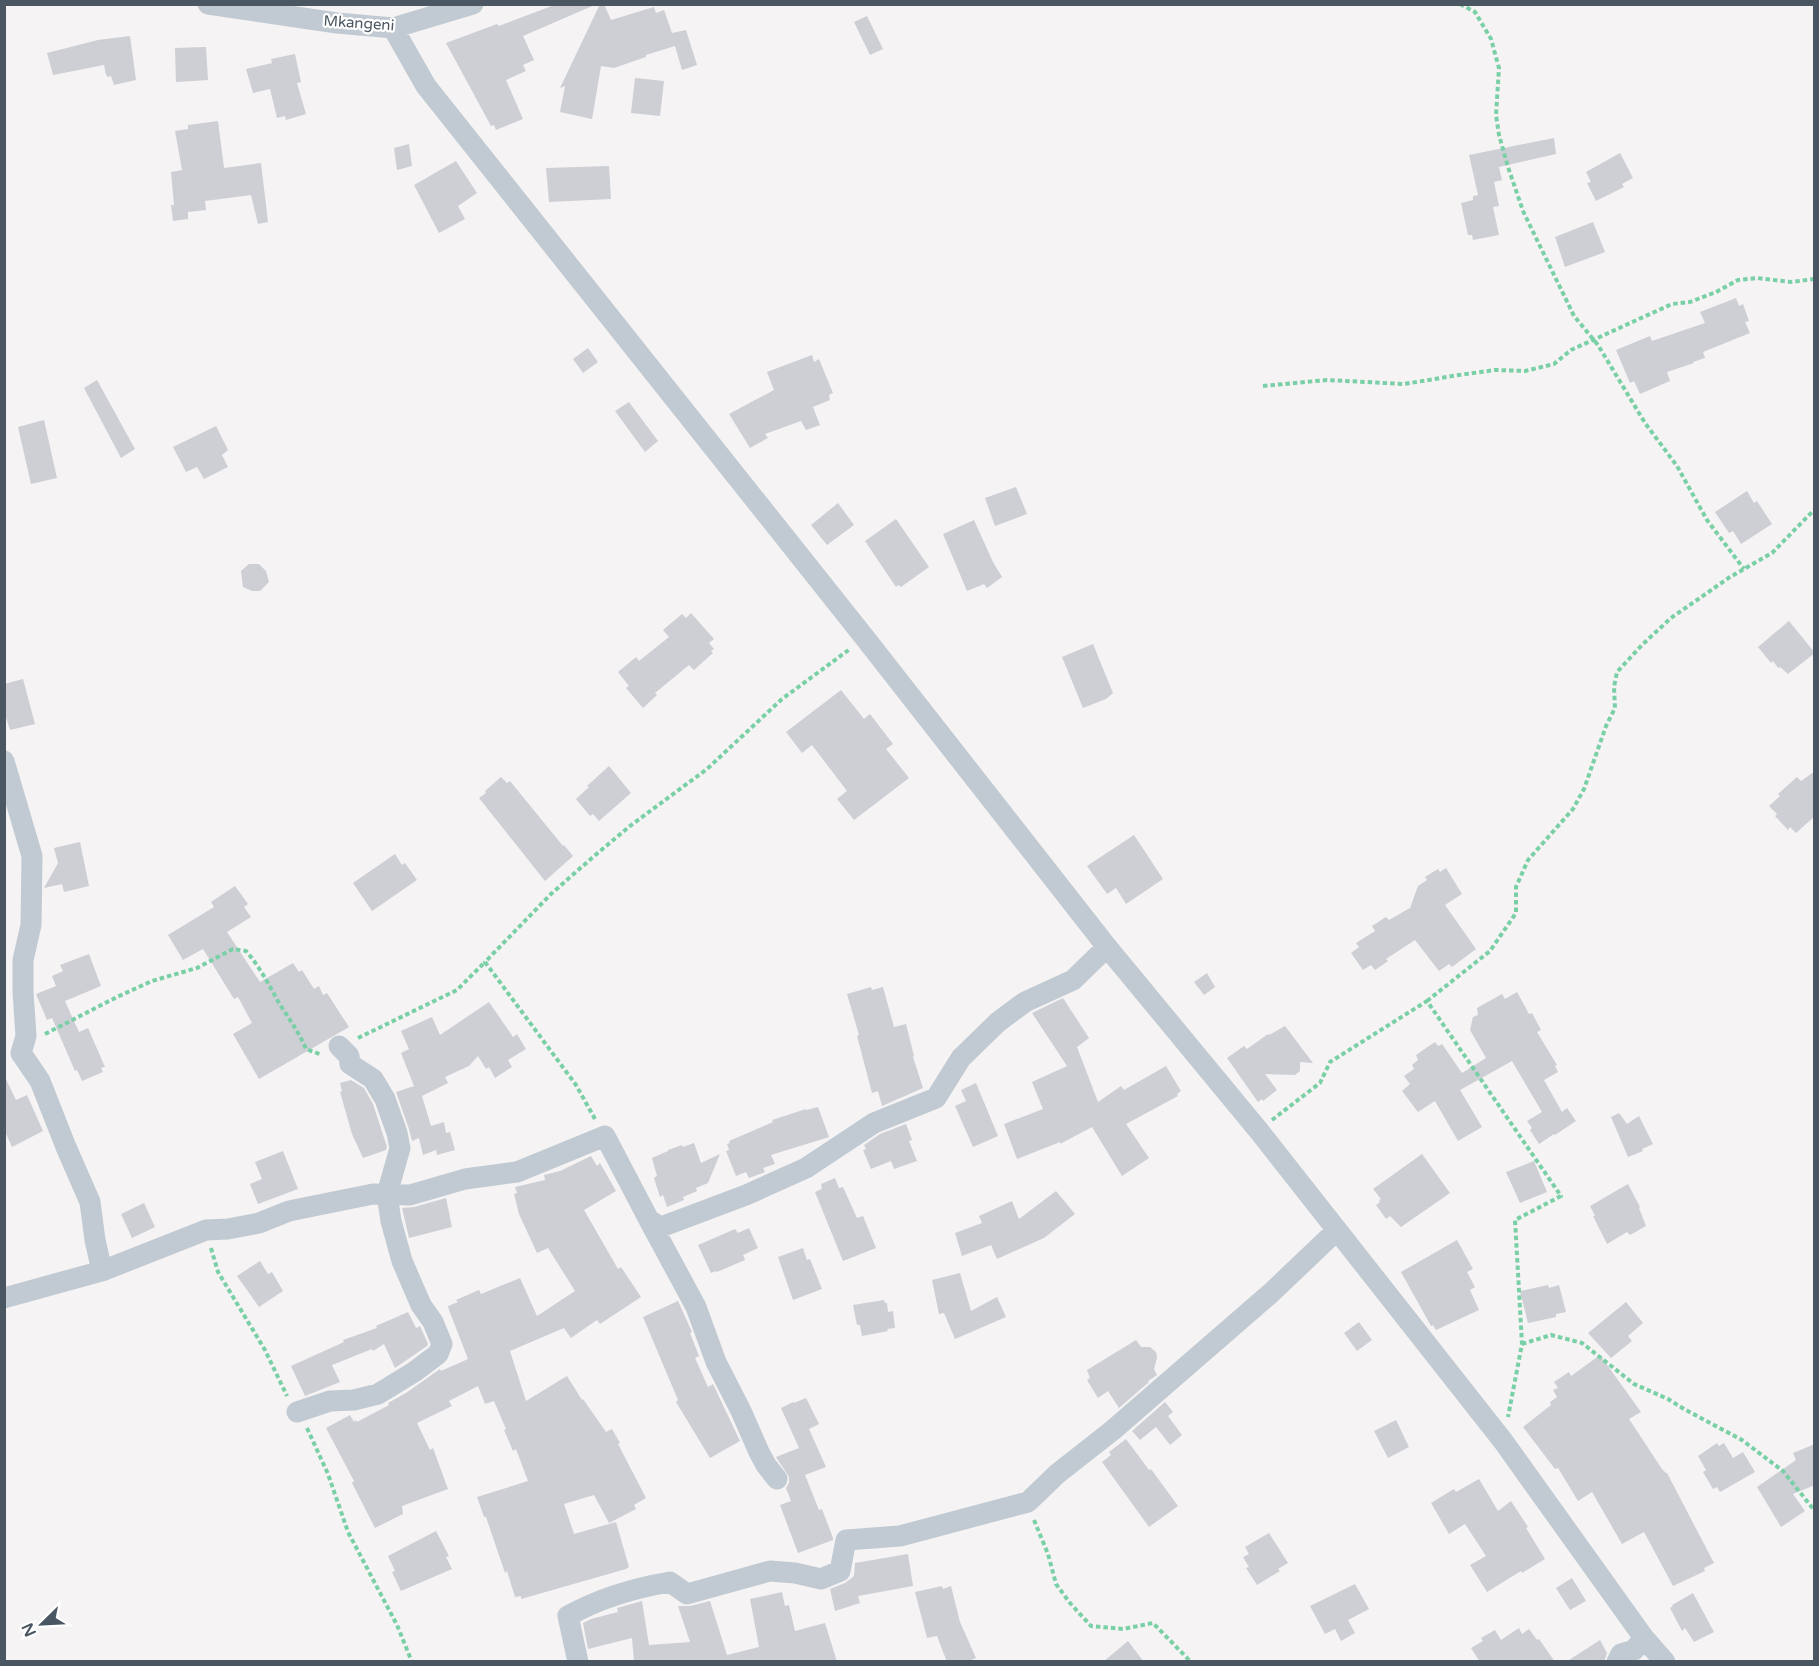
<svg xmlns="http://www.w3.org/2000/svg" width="1819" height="1666" font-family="'Varela Round',sans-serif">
  <rect width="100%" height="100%" fill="#f5f3f3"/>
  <path fill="#cdcfd5" d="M557 4H597L523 36 534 60 523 65 526 71 506 80 523 119 496 130 494 125 491 126 446 43 497 24 499 26Z
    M600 4H604L611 20 654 7 656 13 664 10 672 33 686 30 697 65 682 70 675 46 646 55V57L614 68 601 66 592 119 560 112 565 86 560 88Z
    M867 16 883 49 870 55 854 22Z
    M130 36 136 80 114 85 111 76 108 77 106 75 104 65 53 75 47 53 98 40Z
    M206 47 208 80 176 82 175 48Z
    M295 54 301 82 297 83 306 114 286 120 285 116 277 118 270 89 253 93 246 69 272 63 271 59Z
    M635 78 664 81 660 116 631 113Z
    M218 121 224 168 261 163 268 222 258 224 251 195 205 201 206 210 188 212V219L173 221 171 205H174L171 172 182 170 175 131 188 129V125Z
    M1554 138 1556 154 1499 167 1502 180 1494 182 1499 206 1493 207 1499 235 1473 240 1472 235H1468L1461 203 1473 200V196L1478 195 1469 155Z
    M409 144 412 166 397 170 394 148Z
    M1620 153 1633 178 1622 184 1624 187 1596 201 1587 183 1591 182 1586 172Z
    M456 161 477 193 458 206 465 219 439 233 414 185Z
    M609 166 611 199 549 202 546 168Z
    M1593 222 1605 252 1565 267 1555 237Z
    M1736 298 1739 306 1743 304 1749 321 1745 322 1750 333 1703 352 1705 358 1693 362 1694 363 1667 372 1670 381 1640 394 1634 381 1630 383 1616 350 1650 336 1652 341 1705 323 1700 312Z
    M588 348 598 362 583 373 573 359Z
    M812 355 814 362 819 359 833 393 829 395 830 400 813 407 820 425 806 430 801 421 765 434 768 438 750 448 729 414 774 390 767 372Z
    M97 380 135 449 121 458 84 388Z
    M629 402 658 441 645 452 615 411Z
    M44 420 57 478 31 484 18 427Z
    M216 426 228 450 222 455 228 467 204 479 197 467 186 472 173 447Z
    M1016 487 1027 514 995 526 985 498Z
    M1747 491 1754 503 1757 501 1772 524 1741 544 1733 531 1729 533 1715 512Z
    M838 503 854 525 827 545 811 525Z
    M896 519 929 567 901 587 898 585 896 587 865 541Z
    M974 520 993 562 1002 577 987 588 984 584 967 591 943 534Z
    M249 564H259L266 571 269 582 260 591H252L243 587 241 571Z
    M691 613 714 639 709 643 714 649 711 651 713 653 694 670 689 665 655 693 657 695 643 708 626 688 629 686 618 672 636 657 639 661 669 637 663 630 682 614 686 618Z
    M1789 621 1815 653 1788 674 1780 667 1778 668 1773 661 1771 663 1758 647Z
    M1093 644 1113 693 1106 699 1083 708 1062 657Z
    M23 679 35 724 10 730 4 711V684Z
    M841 690 864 719 870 714 893 744 886 749 909 778 854 820 837 799 847 791 812 745 802 753 786 732Z
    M609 766 631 793 599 821 593 814 590 816 576 799 589 787 587 786Z
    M1815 771V816L1796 833 1790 827 1788 830 1775 816 1777 814 1769 806 1780 796 1778 794 1797 777 1801 781Z
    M501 777 507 783 510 781 563 846 564 845 573 856 545 881 479 798 486 793 485 791Z
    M1134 835 1163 879 1126 904 1116 888 1107 894 1087 866Z
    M80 842 89 886 64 892 62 884 44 888 58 863 54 848Z
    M395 854 402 865 405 863 417 880 372 911 353 883Z
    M1446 868 1462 894 1445 905 1476 949 1452 967 1449 964 1439 971 1415 940 1386 959 1388 961 1375 970 1371 965 1363 970 1351 953 1359 947 1356 943 1375 931 1372 926 1386 917 1389 920 1410 908 1418 886 1427 880 1425 877 1438 869 1440 872Z
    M235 886 248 904 244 907 251 917 227 932 260 982 293 963 299 972 302 970 314 989 319 986 323 995 327 993 349 1027 259 1079 233 1034 252 1023 238 997 234 999 203 949 183 960 168 935 214 907 211 902Z
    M89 954 101 986 65 1001 79 1032 88 1028 105 1067 101 1068 103 1072 82 1081 77 1070 75 1071 52 1018 47 1020 36 994 56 986 52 976 63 971 60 965Z
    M1207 973 1215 987 1204 995 1194 982Z
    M871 987 872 990 883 987 894 1027 906 1024 914 1056 913 1057 923 1088 882 1106 878 1091 872 1093 857 1036 859 1035 847 994Z
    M1517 992 1529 1014 1532 1013 1541 1030 1537 1032 1557 1065 1555 1066 1558 1072 1544 1080 1562 1112 1567 1108 1576 1121 1555 1135 1554 1134 1539 1144 1530 1130 1532 1128 1527 1121 1542 1112 1512 1061 1460 1090 1482 1127 1458 1141 1435 1101 1418 1112 1402 1091 1410 1084 1404 1076 1414 1069 1412 1065 1418 1060 1416 1055 1435 1042 1438 1046 1442 1044 1462 1073 1486 1058 1470 1030 1473 1017 1478 1015 1477 1008 1502 994 1505 999Z
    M1063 998 1089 1038 1077 1047 1098 1102 1121 1086 1124 1090 1166 1066 1181 1091 1177 1094 1178 1096 1126 1124 1149 1158 1122 1176 1092 1127 1060 1144V1142L1017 1159 1004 1124 1043 1109 1032 1082 1067 1066 1032 1013Z
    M489 1002 513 1037 517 1034 526 1049 508 1060 512 1067 495 1078 489 1067 486 1069 478 1056 469 1066 445 1077 448 1083 422 1096 431 1126 444 1122 446 1133 450 1132 455 1150 437 1155 436 1150 423 1155 419 1138 412 1141 409 1129 396 1092 414 1086 401 1053 409 1049 401 1031 432 1017 440 1035Z
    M1285 1026 1313 1063 1300 1062V1071L1295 1075 1265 1074 1277 1090 1263 1101 1262 1099 1258 1102 1227 1058 1244 1046 1247 1049 1268 1034 1269 1035Z
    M4 1075 16 1100 27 1095 43 1131 12 1147 4 1129Z
    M351 1080 364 1088 373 1104 387 1147 386 1150 363 1158 352 1134 340 1092 342 1091 340 1083Z
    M976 1083 998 1136 973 1147 955 1106 966 1101 961 1090Z
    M818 1107 829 1137 771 1155 775 1164 763 1168 765 1172 749 1178 746 1172 736 1176 726 1151 729 1150 727 1144 730 1143 729 1141 773 1122 772 1120 806 1109V1110Z
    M1619 1113 1627 1124 1639 1116 1653 1144 1642 1149 1643 1151 1628 1157 1611 1117Z
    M906 1124 912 1140 909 1141 917 1161 894 1169 891 1161 871 1169 863 1150 866 1149 864 1145 880 1134Z
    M694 1143 701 1163 720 1154 708 1183 696 1188 697 1191 683 1197 684 1200 667 1207 663 1195 660 1197 654 1178 657 1176 652 1158 668 1151V1150L682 1145 683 1147Z
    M283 1151 298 1189 258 1204 250 1184 262 1179 255 1162Z
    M1422 1154 1450 1193 1401 1227 1390 1216 1386 1219 1376 1205 1380 1202 1379 1200 1381 1199 1373 1189Z
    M591 1156 597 1166 600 1163 616 1191 584 1210 618 1269 621 1267 641 1297 600 1324 597 1320 571 1338 564 1328 510 1351 526 1401 567 1376 582 1400 583 1399 606 1432 612 1429 620 1443 618 1444 646 1498 634 1505 636 1509 609 1523 594 1495 564 1504 574 1534 616 1522 629 1567 626 1569 521 1599V1596L515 1597 507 1571 505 1573 486 1517H484L477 1497 528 1481 516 1449 513 1451 504 1430 506 1429 494 1401 485 1404 478 1386 449 1401 452 1406 417 1423 430 1450 433 1448 448 1489 402 1506 403 1514 375 1528 352 1483 354 1481 326 1428 350 1415 354 1422 356 1420 357 1422 389 1405 388 1403 406 1393 440 1369 441 1371 468 1359 449 1310 448 1306 458 1302 456 1300 479 1290 481 1294 520 1278 537 1316 575 1291 548 1248 537 1253 519 1214 514 1194 517 1193 515 1187 545 1180 544 1175 560 1171Z
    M1534 1161 1547 1192 1520 1203 1506 1172Z
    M835 1178 839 1188 843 1187 857 1218 863 1216 876 1248 843 1261 815 1192 822 1189 821 1184Z
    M1628 1184 1640 1207 1639 1208 1646 1226 1630 1235 1627 1232 1607 1244 1593 1216H1595L1590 1206Z
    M1056 1191 1075 1214 1044 1238 997 1259 991 1245 962 1256 955 1233 982 1223 979 1216 1012 1201 1019 1219Z
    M446 1198 452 1227 409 1238 402 1208 414 1207Z
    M144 1203 155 1227 132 1238 121 1214Z
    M749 1228 758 1248 743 1255 745 1260 717 1272 716 1271 711 1273 698 1245 735 1229 738 1233Z
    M1457 1240 1473 1269 1467 1272 1475 1287 1470 1290 1479 1310 1436 1330 1433 1325 1431 1326 1401 1272Z
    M803 1248 807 1260 810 1259 822 1289 793 1300 778 1257Z
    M260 1261 268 1274 272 1272 283 1291 259 1307 237 1276Z
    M960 1273 971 1311 997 1297 1006 1317 955 1339 944 1313 939 1314 932 1280Z
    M1548 1285 1549 1288 1559 1285 1566 1312 1556 1314V1317L1528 1323 1520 1291Z
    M884 1300 885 1303H887L888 1312 893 1311 895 1328 887 1329 888 1331 862 1336 860 1325H857L853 1305Z
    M678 1301 692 1332 690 1333 699 1356 695 1358 708 1387 713 1384 740 1441 710 1458 676 1402 678 1400 643 1317Z
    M1626 1302 1643 1323 1628 1336 1632 1341 1611 1358 1588 1333Z
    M408 1312 416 1328 420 1326 428 1344 427 1346 395 1368 384 1344 373 1351 372 1349 332 1365 340 1382 305 1396 291 1366 344 1342 343 1340 377 1328 376 1326Z
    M1359 1322 1372 1340 1357 1351 1344 1333Z
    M1136 1340 1141 1347H1150L1156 1352 1157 1358 1154 1369 1157 1375 1148 1381 1149 1382 1119 1408 1108 1391 1098 1398 1087 1380 1090 1378 1087 1370Z
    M1600 1355 1641 1412 1629 1419 1662 1469 1666 1473H1667L1714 1563 1704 1568 1705 1571 1673 1586 1644 1532 1622 1544 1592 1492 1578 1501 1558 1468 1555 1469 1523 1427 1551 1405 1550 1402 1557 1397 1553 1390 1558 1388 1554 1382 1569 1372 1571 1376Z
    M806 1398 819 1424 809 1429 826 1467 805 1475 819 1510 822 1509 833 1538V1540L798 1553 780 1505 791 1501 786 1488 789 1483V1477L776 1457 799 1448 781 1408 793 1402 794 1403Z
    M1165 1402 1173 1412 1168 1416 1182 1435 1170 1445 1156 1427 1140 1440 1132 1431Z
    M1396 1420 1409 1447 1388 1458 1374 1431Z
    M1126 1439 1149 1470 1151 1469 1178 1506 1149 1527 1102 1462 1111 1455 1109 1452Z
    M1717 1443 1719 1446 1724 1443 1733 1458 1743 1452 1755 1472 1720 1492 1717 1487 1713 1489 1703 1472 1706 1470 1698 1456Z
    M1815 1444V1485L1793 1494 1805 1511 1781 1527 1757 1487 1796 1460 1793 1453Z
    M1479 1479 1498 1511 1511 1501 1528 1527 1526 1528 1545 1559 1522 1573 1521 1571 1487 1592 1470 1565 1486 1556 1465 1524 1449 1534 1431 1503 1454 1489 1456 1492Z
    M436 1531 449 1556 446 1557 452 1569 401 1591 392 1572 395 1571 388 1556Z
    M1269 1533 1288 1563 1278 1569 1280 1571 1257 1585 1246 1568 1249 1567 1243 1557 1249 1554 1245 1547Z
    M908 1554 913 1586 858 1596 860 1603 835 1611 830 1589 845 1583 854 1576 855 1563Z
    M1572 1578 1586 1601 1570 1610 1556 1588Z
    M1355 1584 1369 1609 1348 1620 1355 1633 1341 1641 1335 1629 1325 1634 1310 1606Z
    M942 1586 943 1589 951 1586 960 1622 976 1658 967 1662H947L937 1636 927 1638 915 1592Z
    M782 1592 785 1606 789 1605 795 1631 825 1623 837 1662H634L632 1638 588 1649 583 1623 591 1619 618 1612 617 1608 642 1601 649 1645 690 1642 678 1606H690L710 1601 727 1655 759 1647 750 1599Z
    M1693 1593 1714 1632 1694 1642 1685 1628 1682 1631 1670 1608 1673 1606 1672 1605Z
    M1519 1628 1522 1634 1529 1629 1537 1640 1539 1639 1555 1662H1480L1471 1648 1483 1641 1481 1638 1495 1630 1501 1640Z
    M1600 1640 1607 1653 1604 1662H1566Z
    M1128 1641 1144 1662H1103Z"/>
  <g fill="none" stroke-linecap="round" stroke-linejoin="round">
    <path stroke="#7ad0a6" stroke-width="4" stroke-dasharray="4.5 3" stroke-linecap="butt" d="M1460 4 1475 12 1491 39 1499 68 1496 115 1499 135 1508 167 1523 211 1574 316 1598 345 1645 423 1677 466 1707 520 1744 569
      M1263 386 1327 380 1404 384 1459 375 1495 370 1525 371 1554 364 1571 350 1672 304 1690 302 1716 292 1738 280 1757 278 1791 282 1814 279
      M1427 1001 1490 951 1516 913V887L1528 860 1573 809 1584 789 1606 726 1615 708 1614 687 1617 672 1643 644 1671 618 1730 577 1772 553 1814 510
      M45 1034 117 997 152 981 197 968 233 949 246 951C260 967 269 985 279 1003 289 1019 299 1032 306 1049L322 1055
      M358 1038 457 990 485 962
      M595 1119 576 1085 485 962 551 894 593 857 630 826 707 769 782 699 850 649
      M1272 1120 1320 1083 1330 1062 1427 1001 1561 1196 1515 1220 1522 1344 1508 1417
      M211 1248 218 1272 265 1350 287 1396
      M1522 1344 1551 1335 1582 1343 1634 1384 1668 1399 1684 1409 1742 1440 1783 1471 1814 1510
      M307 1428 328 1474 348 1532 397 1625 412 1662
      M1034 1520 1048 1554 1056 1584 1070 1603 1091 1626 1123 1629 1153 1623 1191 1662"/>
    <path stroke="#c1cad2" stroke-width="21" d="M208 4 337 23 393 28 473 4
      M393 28 426 86 865 638 1107 947 1259 1131 1503 1441 1644 1638 1665 1662
      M4 761 32 856 31 925 23 960V992L26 1036 21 1053 40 1081 66 1147 90 1202 95 1240 102 1271
      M649 1220 696 1307 716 1362 741 1411 759 1452 766 1465 777 1479
      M4 1298 102 1271 206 1230 228 1229 259 1223 289 1211 373 1194 410 1195 465 1179 517 1172 605 1136 649 1220 661 1227 746 1195 806 1168 874 1123 936 1098 961 1058 998 1022 1025 1002 1073 980 1107 947
      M297 1412 330 1401 354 1400 378 1394 414 1372 438 1354 442 1344 433 1322 421 1305 402 1261 391 1221 387 1194 400 1148 397 1133 385 1099 373 1079 350 1064 349 1056 339 1046
      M578 1662 568 1616C600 1598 634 1588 670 1582L687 1594 770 1571 795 1573 821 1579 840 1571 846 1540 900 1536 1028 1502 1057 1474 1113 1430 1271 1293 1336 1231
      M1617 1662 1621 1654 1634 1650 1644 1638"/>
  </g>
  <g text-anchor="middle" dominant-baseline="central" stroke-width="4.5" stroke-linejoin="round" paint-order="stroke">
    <g font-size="15" fill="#4a5661" stroke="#fff">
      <text transform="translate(359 23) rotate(4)">Mkangeni</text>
    </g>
  </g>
  <rect width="1819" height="1666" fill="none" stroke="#4a5661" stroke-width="12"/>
  <g transform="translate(42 1624) rotate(246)" stroke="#ffffff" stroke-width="4.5" paint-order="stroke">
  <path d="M0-4.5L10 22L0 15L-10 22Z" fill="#4a5661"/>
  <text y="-9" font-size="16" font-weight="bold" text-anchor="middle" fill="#4a5661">N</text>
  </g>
</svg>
